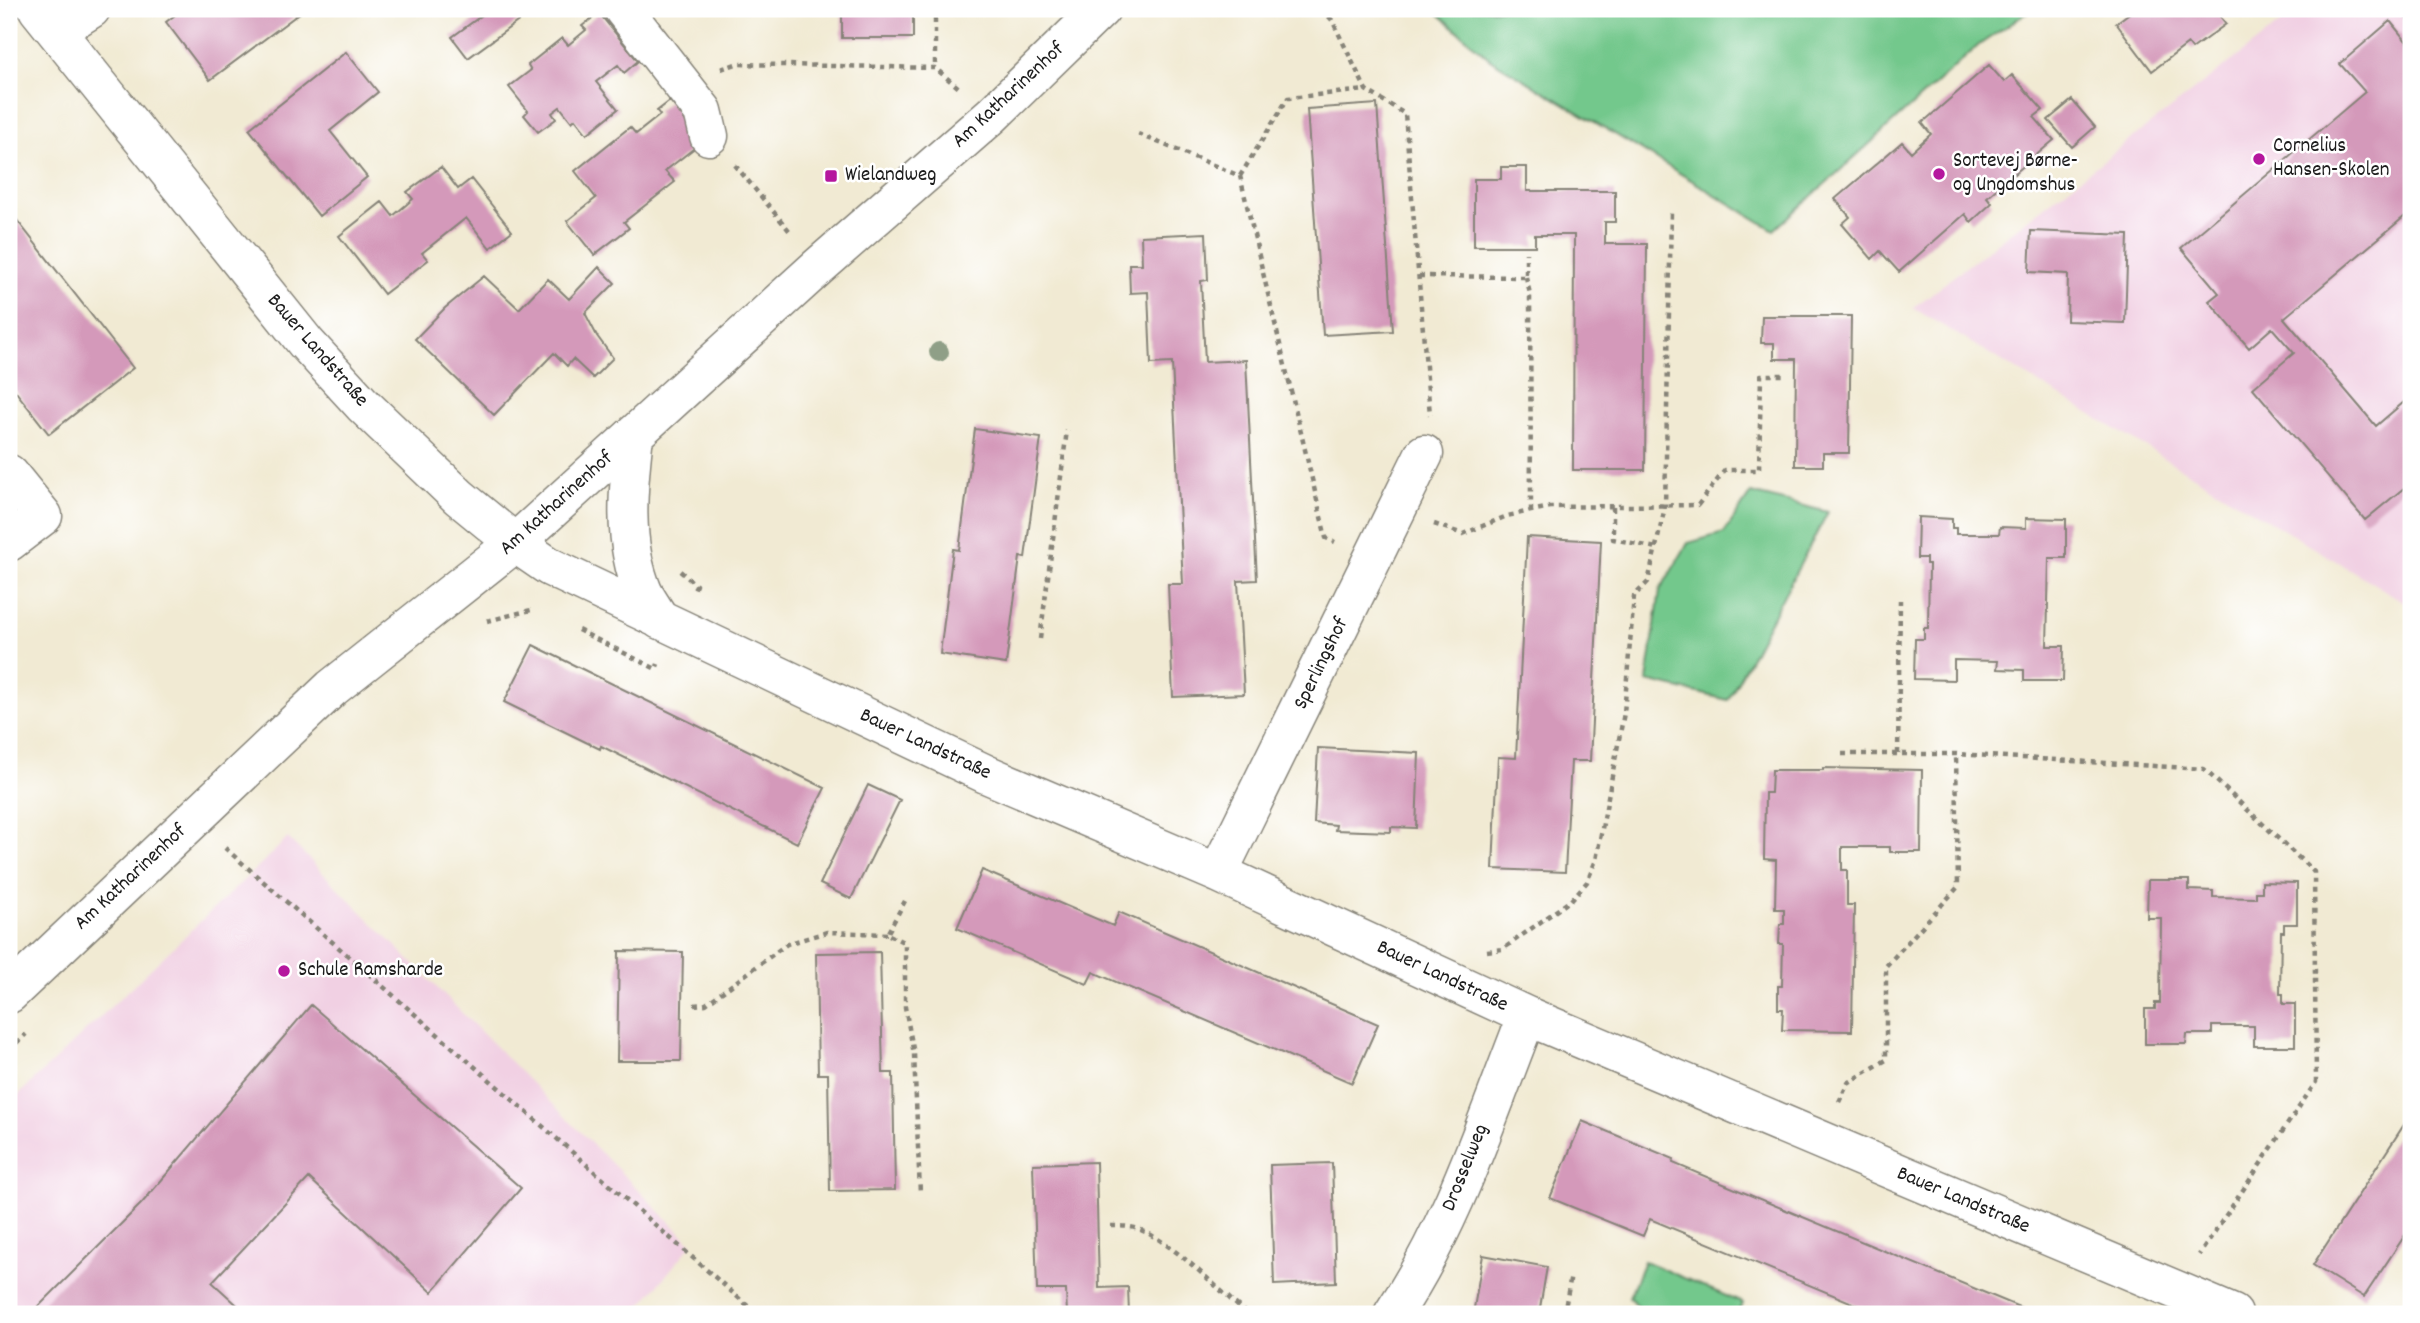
<svg xmlns="http://www.w3.org/2000/svg" width="2420" height="1323" font-family="Dekko,sans-serif">
  <rect width="100%" height="100%" fill="#fff"/>
  <filter id="ink" filterUnits="userSpaceOnUse"><feTurbulence type="fractalNoise" baseFrequency=".0143" numOctaves="2"/><feDisplacementMap in="SourceGraphic" scale="14" xChannelSelector="R" yChannelSelector="G"/><feConvolveMatrix kernelMatrix="1 2 1 2 8 2 1 2 1" color-interpolation-filters="sRGB"/></filter>
  <filter id="wash" filterUnits="userSpaceOnUse"><feTurbulence type="fractalNoise" baseFrequency=".00686" numOctaves="4" result="noise"/><feDisplacementMap in="SourceGraphic" scale="28" xChannelSelector="R" yChannelSelector="G"/><feGaussianBlur stdDeviation="1.57" result="paint"/><feColorMatrix in="noise" values="0 0 0 0 0 0 0 0 0 0 0 0 0 0 0 0 0 1.4 0 .05"/><feComposite in="paint" operator="in"/></filter>
  <g filter="url(#wash)">
    <rect width="100%" height="100%" fill="#f1ead3"/>
    <path fill="#f1d0e3" d="M2299 9H2411V606L1913 308Z
      M288 838 692 1244 634 1314H9V1104Z"/>
    <path fill="#73c88c" stroke="#487254" stroke-width="2" d="M1433 9H2032L1979 45 1774 230 1490 59Z
      M1751 493 1828 512 1728 700 1647 681 1660 590 1688 543 1724 533Z
      M1644 1261 1743 1303 1739 1314H1644L1629 1297Z"/>
    <g id="blocks">
      <path fill="#d499ba" d="M183 9H305L210 80 166 22Z
        M482 9H535L468 58 452 37 485 13Z
        M842 9H913V38H842Z
        M2135 9H2214L2226 24 2192 49 2188 44 2152 71 2116 23Z
        M599 13 638 61 624 73 618 65 596 82 618 109 587 134 575 119 572 122 560 107 552 113 556 119 538 132 524 115 528 111 509 87 531 70 528 65 562 38 568 45 586 30 582 26Z
        M2390 21 2411 47V211L2284 318 2376 426 2411 396V497L2404 488 2365 520 2253 388 2294 353 2272 328 2249 348 2209 301 2219 293 2181 248 2365 92 2340 64Z
        M346 52 378 92 330 131 367 177 319 216 249 129Z
        M1989 65 2004 82 2012 75 2043 110 2034 117 2054 140 1987 197 1992 203 1971 222 1965 214 1899 272 1880 251 1872 259 1842 224 1850 217 1835 199 1902 142 1911 152 1931 134 1922 123Z
        M2072 100 2095 127 2072 147 2048 120Z
        M670 101 702 142 665 171 675 182 624 222 629 228 594 255 567 221 596 198 575 171 630 127 636 134 660 115 657 111Z
        M1377 104 1393 331 1323 335 1307 109Z
        M441 167 458 189 471 179 512 231 490 248 466 218 422 253 428 260 384 294 339 236 382 202 393 216 413 199 407 192Z
        M1501 167H1527V191H1615V222H1605V244H1647L1645 470H1573L1574 235H1535V246H1474V179H1501Z
        M9 210 133 368 49 434 9 383Z
        M2031 231 2128 235 2125 323 2067 321 2068 274 2029 272Z
        M1206 233 1208 280 1201 281 1205 362 1246 360 1257 580 1238 581 1244 694 1173 697 1168 584H1183L1172 363 1151 364 1148 292 1130 293 1129 264H1142L1141 236Z
        M599 267 615 283 585 313 597 336 613 358 593 378 573 359 567 366 554 353 494 415 415 339 445 308 484 276 519 309 548 279 569 299Z
        M1762 316H1851L1849 453H1823V466H1795L1796 359H1774V343H1761Z
        M975 429 1041 438 1025 558 1020 557 1006 664 940 654 953 549 959 550Z
        M1918 517 1952 519V528H1956V534H1999L2000 527 2026 528V518L2066 519V558H2049L2047 646H2064L2063 681H2024V670L1997 669 1998 661 1954 660V680L1914 679 1915 639H1924V628H1928L1929 564H1926V558H1917Z
        M1527 537 1601 541 1590 761H1571L1565 872 1493 869 1498 757 1516 758Z
        M533 645 825 788 797 843 601 746 600 749 504 702Z
        M1318 748 1419 753 1416 828 1391 827V832L1335 830 1336 825 1314 823Z
        M1823 768 1922 770 1921 852H1890V847H1842V870H1847V905H1854L1852 1031 1782 1030 1783 1009H1778V986H1782L1783 944H1779L1780 924H1784V909H1775L1776 860 1764 859 1765 793H1771L1772 770H1823Z
        M868 785 900 800 851 899 820 884Z
        M982 870 1113 926 1119 912 1378 1024 1352 1083 1093 972 1087 984 957 928Z
        M2148 880H2189V890L2213 891V897L2256 898V892H2262V882L2297 883V924H2284V932H2281L2280 994H2283V1004H2295V1046H2254V1026H2212V1034H2187L2186 1044H2145V1009H2155V1003H2160L2161 918H2147Z
        M619 951 683 952 681 1061H617Z
        M880 952 883 1073H893L895 1190 830 1191 828 1074H818L816 953Z
        M311 1005 521 1188 432 1292 309 1178 212 1282 247 1314H31L142 1203Z
        M2411 1114V1226L2364 1297 2313 1265Z
        M1582 1121 1674 1159 1673 1163 2036 1314H1879L1650 1219 1643 1236 1550 1198Z
        M1096 1162 1099 1288 1128 1287 1129 1314H1067L1066 1290H1037L1033 1164Z
        M1332 1163 1336 1282 1274 1285 1270 1165Z
        M1483 1255 1547 1267 1539 1314H1473Z"/>
    </g>
  </g>
  <g filter="url(#ink)">
    <use href="#blocks" fill-opacity="0" stroke="#868378" stroke-width="2"/>
    <g fill="none" stroke-linecap="round" stroke-linejoin="round">
      <defs>
        <path id="minor" d="M38 9 306 343 363 405 459 497 515 543 550 567 986 774 1218 873 1527 1016 2233 1314
          M623 9 703 111 709 136
          M56 31 91 9
          M634 435C628 487 622 542 643 592 648 602 655 611 660 620
          M9 474 43 516 9 542
          M1218 873 1424 454
          M1393 1314C1454 1223 1487 1117 1527 1016"/>
        <path id="tertiary" d="M9 994 332 688 515 543 818 267 992 115 1101 9"/>
      </defs>
      <use href="#minor" stroke="#868378" stroke-width="41"/>
      <use href="#tertiary" stroke="#868378" stroke-width="41"/>
      <path stroke="#868378" stroke-width="4.5" stroke-dasharray="5 5" stroke-linecap="butt" d="M935 9V68
        M1322 9 1332 20 1366 90 1405 114 1430 415
        M2400 9 2411 22
        M721 69 736 64 935 68 959 88
        M1138 134 1240 176 1326 538 1335 542
        M735 165 792 234
        M1240 176 1288 98 1366 90
        M1419 276 1526 277V253
        M1526 277 1530 294 1531 510
        M1613 507V539L1657 548
        M1434 524 1463 534 1507 516 1550 507 1698 505 1725 470H1759L1761 375H1783
        M680 571 696 585 694 590
        M487 621 535 609
        M578 630 656 669 658 664
        M1040 639 1067 430
        M1842 754H1956L2204 769 2314 872 2316 1082 2199 1255
        M1898 754 1900 600
        M225 848 757 1314
        M905 901 887 934 905 943V1007L914 1054 920 1193
        M1487 951 1503 949 1571 900 1587 882 1596 860 1624 713 1634 596 1648 582 1665 507 1671 212
        M694 1005 706 1004 787 944 827 932 887 934
        M9 1050 26 1034
        M1839 1102 1848 1083 1886 1060V966L1958 887 1956 754
        M1111 1226C1122 1226 1133 1226 1143 1231 1175 1245 1219 1290 1247 1314
        M1564 1314 1571 1275"/>
      <use href="#minor" stroke="#fff" stroke-width="38"/>
      <use href="#tertiary" stroke="#fff" stroke-width="38"/>
    </g>
    <circle fill="#8f9f87" cx="939" cy="352" r="10"/>
  </g>
  <g fill="#b5179e" stroke="#fff" stroke-width="2.5">
    <circle cx="2259" cy="159" r="7"/>
    <circle cx="1939" cy="174" r="7"/>
    <rect x="824" y="169" width="14" height="14" rx="3.5"/>
    <circle cx="284" cy="971" r="7"/>
  </g>
  <g text-anchor="middle" dominant-baseline="central" stroke-width="5" stroke-linejoin="round" paint-order="stroke">
    <g font-size="21" fill="#1c1c1c" stroke="#fff">
      <text transform="translate(1009 96) rotate(-43)">Am Katharinenhof</text>
      <text transform="translate(317 351) rotate(49)">Bauer Landstraße</text>
      <text transform="translate(557 504) rotate(-42)">Am Katharinenhof</text>
      <text transform="translate(1322 664) rotate(-64)">Sperlingshof</text>
      <text transform="translate(925 745) rotate(25)">Bauer Landstraße</text>
      <text transform="translate(131 878) rotate(-43)">Am Katharinenhof</text>
      <text transform="translate(1442 977) rotate(25)">Bauer Landstraße</text>
      <text transform="translate(1466 1168) rotate(-68)">Drosselweg</text>
      <text transform="translate(1963 1201) rotate(23)">Bauer Landstraße</text>
    </g>
    <g font-size="21" fill="#1c1c1c" stroke="#fff" text-anchor="start">
      <text x="2273" y="147">Cornelius<tspan x="2273" dy="24">Hansen-Skolen</tspan></text>
      <text x="1953" y="162">Sortevej Børne-<tspan x="1953" dy="24">og Ungdomshus</tspan></text>
      <text x="845" y="176">Wielandweg</text>
      <text x="298" y="971">Schule Ramsharde</text>
    </g>
  </g>
  <rect width="2420" height="1323" fill="none" stroke="#fff" stroke-width="35"/>
</svg>
